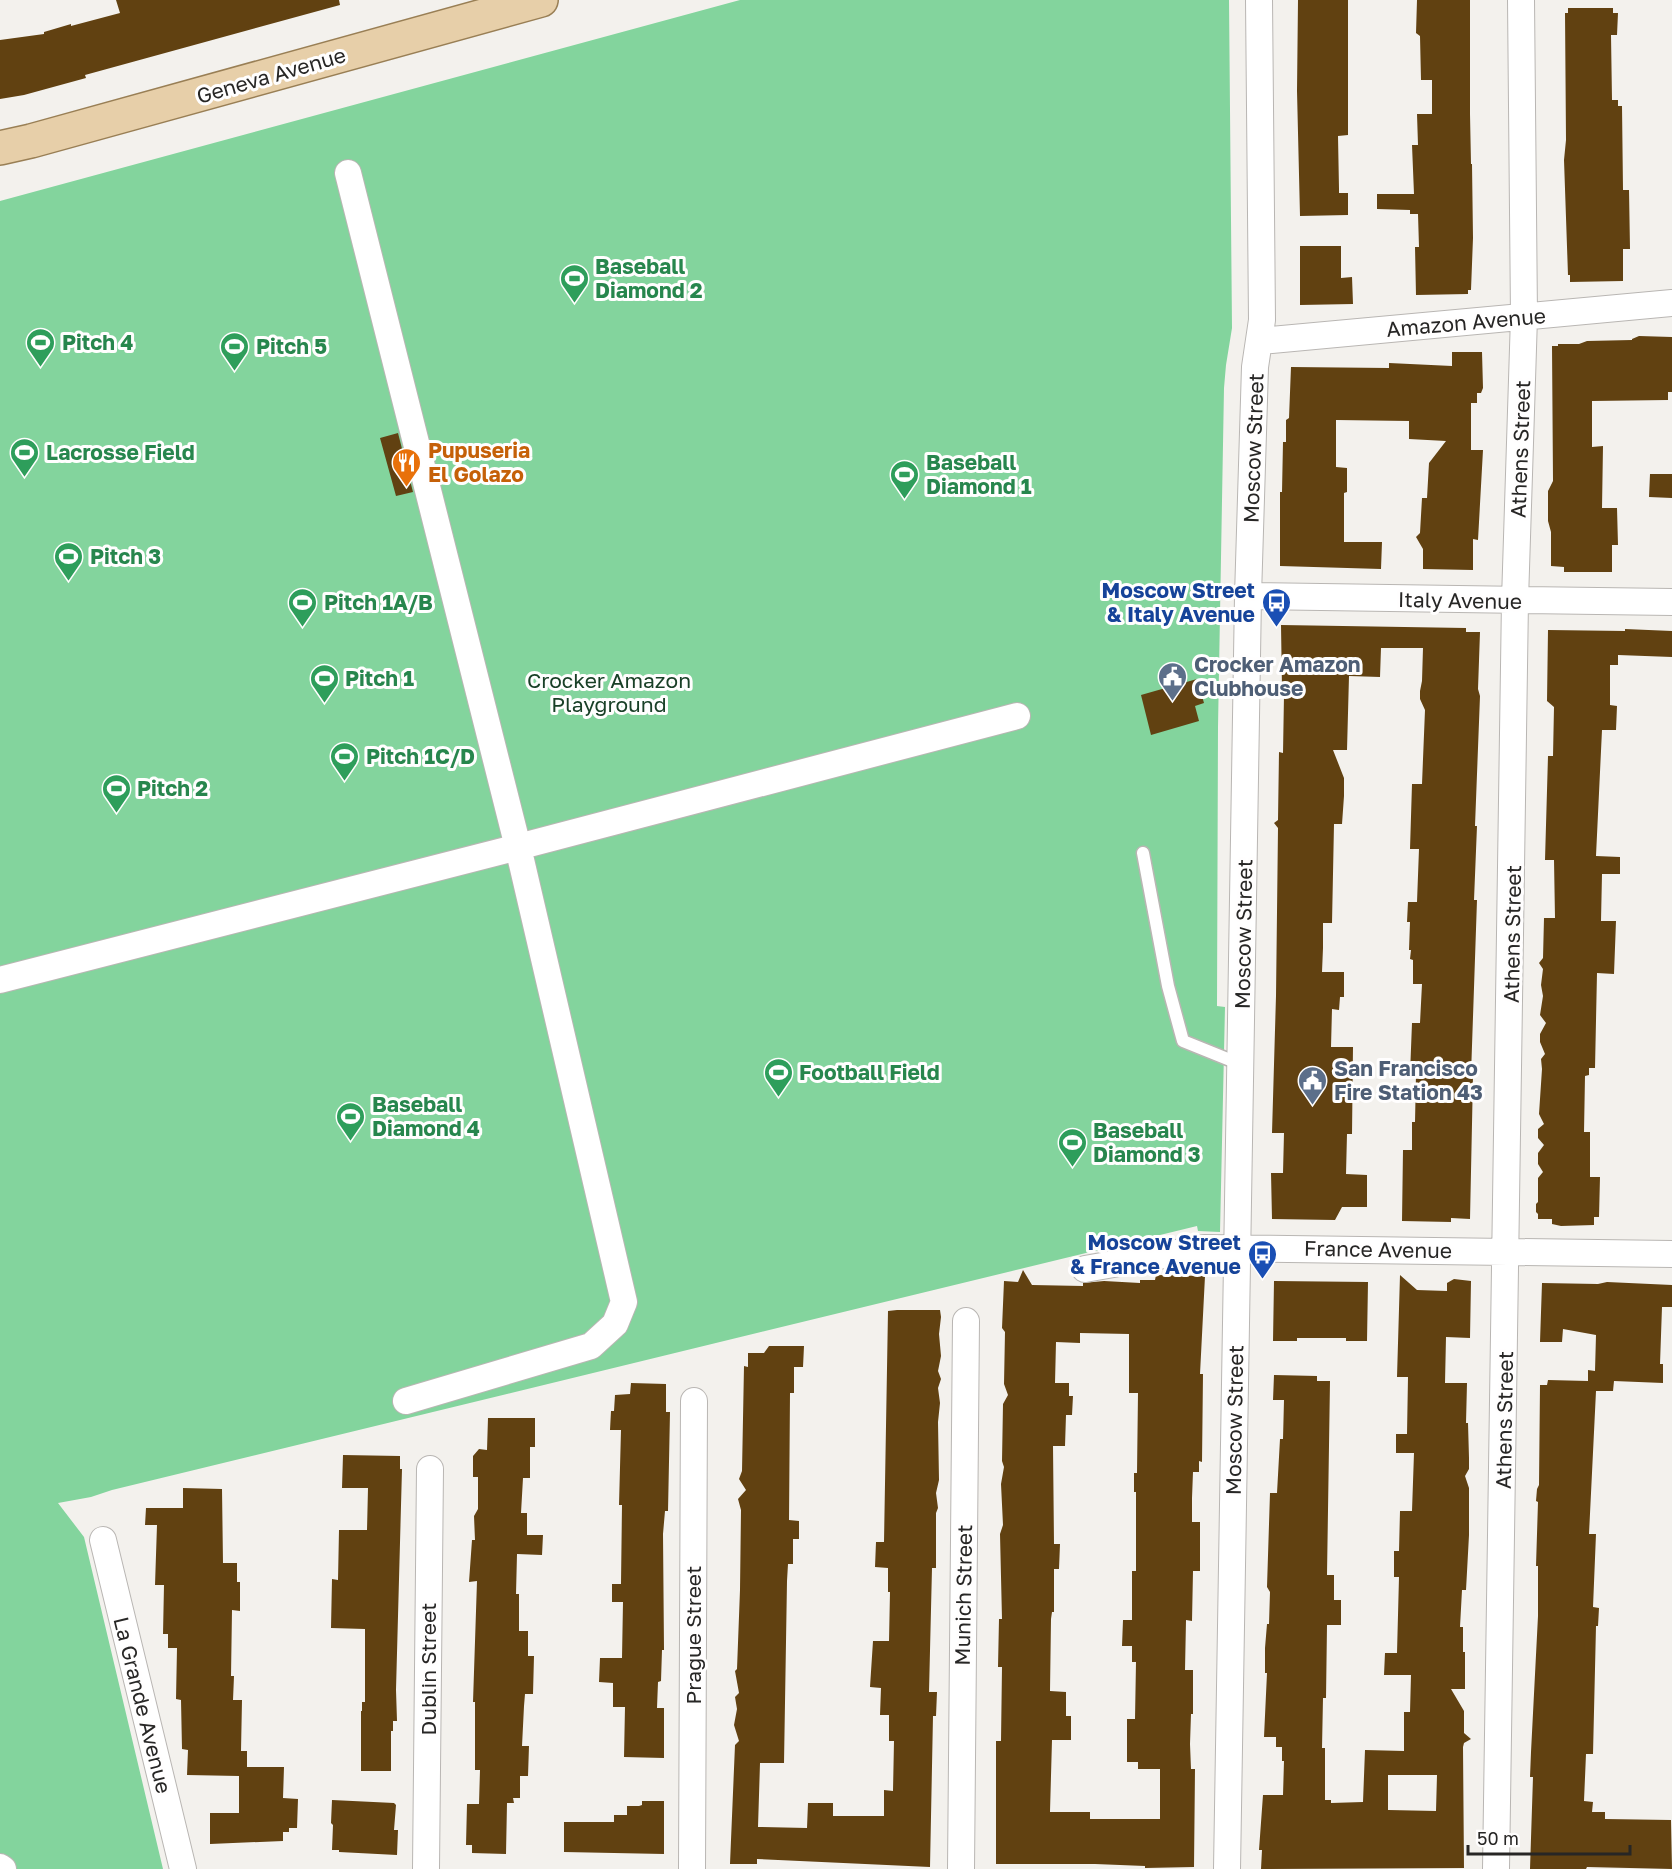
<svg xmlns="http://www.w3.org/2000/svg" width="1672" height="1869" font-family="'Golos Text',sans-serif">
  <rect width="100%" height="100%" fill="#f3f1ed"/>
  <path fill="#83d49d" d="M740 0H1229L1232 328 1226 365 1224 388 1218 727 1217 1006 1225 1007 1220 1232 1198 1231 1197 1226 112 1490 91 1497 58 1503 84 1537 163 1869H0V201Z"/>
  <path fill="#614111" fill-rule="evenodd" d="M116 0H339L340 5 85 75 86 78 24 95 0 99V40L44 34V32L71 24V26L120 13Z
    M1298 0H1348V135L1338 136 1339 189V193H1348V215L1300 216 1297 91Z
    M1417 0H1470V114L1471 164H1472L1473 238 1471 290H1468V294L1416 295 1415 247H1419L1418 214H1410V210L1377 209V194H1414L1412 145H1418L1417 114H1432V80H1421L1420 36 1416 33Z
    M1568 8H1613V13H1618L1617 35H1611L1612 100H1618V106H1622L1623 190H1629L1630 249H1623V281L1570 282V275H1568L1564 160 1566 140 1565 13H1568Z
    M1300 246H1341V278L1352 277 1353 304 1300 305Z
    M1639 336 1672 337V392H1668V400L1592 401V447L1603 446 1602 508H1617L1618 545H1612V572H1564V567L1551 566V532L1548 521V491L1553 481 1552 346H1558V344H1579L1587 341 1632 340V339Z
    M1452 352H1482L1483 388 1481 393H1477V403H1471V450H1483L1478 540 1473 539V570L1423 569V549L1416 537 1420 533 1422 498H1427L1429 463 1446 441 1409 439V421L1336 420V467L1347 468V492L1344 493V542H1382L1381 569 1280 566V492H1282L1283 442H1286V420L1289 418 1291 367 1389 368V363L1452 366Z
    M398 433 413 492 396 496 380 438Z
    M1650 474H1672V498L1649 497Z
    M1281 625 1466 628V632H1480L1478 689 1480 696 1475 826H1477L1474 900H1477L1471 1075 1473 1076 1470 1219 1451 1218V1222L1402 1221 1403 1150H1412V1122H1415L1416 1074H1410L1412 1023H1420L1422 984H1413V960L1410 959 1411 950H1409L1410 922H1407L1408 902H1417L1419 849H1410L1412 784H1422L1425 710 1420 699V691L1422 681 1423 648H1381L1380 677 1349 676 1347 750H1333L1344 778V796L1342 824H1334L1332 923H1323V948L1322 972H1344V997H1340L1339 1010 1332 1009 1331 1047H1353L1352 1134H1347L1346 1174 1367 1175V1207H1342L1335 1220 1272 1219 1271 1173H1283L1284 1133H1272L1276 996 1278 828 1274 823 1278 820 1279 752 1283 753 1284 695 1282 689Z
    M1625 629 1672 631V657L1618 655V665H1610V705L1617 706 1616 730H1602L1596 856 1620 857V874H1602L1601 921H1616L1614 974 1597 973 1595 1068H1589V1075L1585 1076 1584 1132H1590V1177H1600L1599 1217H1594V1225L1561 1226 1552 1224V1219H1538V1214L1536 1212V1204L1538 1202V1178L1543 1172 1538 1164V1153L1544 1145 1538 1138V1129L1544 1124 1539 1114 1542 1069 1541 1059 1545 1054 1540 1042V1034L1546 1023 1540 1015 1543 996 1541 985 1543 969 1539 963 1543 958 1544 918H1555L1554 860H1545L1548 756H1553L1554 707 1547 701 1548 630 1625 631Z
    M1197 679 1204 703 1195 706 1199 721 1151 735 1141 695Z
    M1023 1270 1032 1285 1083 1286V1283L1104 1281 1140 1283V1280H1155L1156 1275 1205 1276 1200 1374H1203L1202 1462 1199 1461V1472H1193L1192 1498V1522H1200V1571H1193L1192 1621 1186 1620 1185 1670H1193V1714H1191L1190 1744 1191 1769H1195L1194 1867 1145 1868V1866L1095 1864H996V1741H1001L1002 1667H998L999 1619H1002L1000 1534 1003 1525 1001 1484 1004 1467 1002 1461 1003 1404 1008 1395 1004 1384 1005 1332 1002 1328 1004 1281 1018 1282ZM1080 1333 1129 1334V1393H1138L1137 1473H1134V1492H1136V1571H1132V1620H1123L1122 1646H1132V1662H1136L1135 1719H1127V1762H1138V1769H1160V1819H1090V1812H1050L1052 1740H1071V1716H1066V1692L1050 1691 1051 1619 1052 1612H1054V1569H1059L1060 1544H1054L1053 1446H1065L1066 1415H1072L1073 1396H1069V1383H1055L1056 1342 1080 1343Z
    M1400 1275 1417 1290 1447 1291V1283L1454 1279 1471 1281 1470 1338 1446 1337 1445 1383H1467L1466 1423H1468L1469 1458V1469L1465 1476 1469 1488V1535L1466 1590H1462L1460 1627H1463V1652H1465V1689H1451L1464 1711V1733L1471 1739 1464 1743 1463 1747 1464 1868 1261 1869 1262 1850H1259L1263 1795H1283L1284 1761H1282V1747H1276V1737H1264L1267 1673H1265V1648L1267 1624H1269L1270 1592 1267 1587 1270 1493H1277L1280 1439H1283L1284 1400H1273L1274 1375 1317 1376V1381H1330L1327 1575H1334V1600H1341V1625H1327L1326 1698H1323L1322 1748H1325V1800H1331V1803L1363 1802 1365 1750 1404 1751V1712H1410L1411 1675H1384L1385 1653H1397L1399 1577H1394V1551H1399L1400 1511H1412L1414 1453H1396V1434H1407L1408 1377H1397ZM1388 1775H1437L1436 1811 1388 1810Z
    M1274 1281 1368 1282 1367 1341H1346V1338H1297V1341H1273Z
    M1607 1282 1672 1285V1307H1662L1660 1364H1663V1383L1614 1381 1613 1391H1596L1589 1534H1596L1593 1607 1599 1608 1598 1626H1596L1593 1754H1586L1584 1801 1593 1802 1592 1812H1605V1819L1671 1820 1672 1869 1587 1867 1586 1869H1530L1533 1777H1530L1531 1752 1538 1616V1566H1536L1538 1502 1536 1501 1537 1489 1539 1485 1540 1385H1547L1548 1380 1588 1381V1370L1595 1371 1596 1335 1563 1329 1562 1342H1540L1542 1283 1598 1284Z
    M897 1310H940L941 1317 939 1334 941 1356 938 1371 941 1379 938 1388 940 1403 938 1422 939 1480 936 1493 938 1508 936 1513V1568H932L929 1692H937L936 1716H933L930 1867 757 1859V1864H730L735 1745 739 1741 734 1725 737 1709 735 1697 739 1693 735 1671 737 1669 740 1590 741 1510 738 1499 746 1490 739 1479 742 1471 744 1366 748 1367V1353H764L769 1346H804L803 1367H794V1393H790L789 1520 799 1521V1539H793V1564H788L787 1581 784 1763H760L758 1827 807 1828 808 1803H833V1816H884V1790L893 1791 894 1741H889V1715H880L881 1688 870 1687 873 1641H889L890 1592H888V1568L875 1567 876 1542H884L888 1311Z
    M631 1383 666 1384V1412H670L668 1511H665L663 1534 664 1650H662L661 1681 658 1682 657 1708H664V1758L624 1757 625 1707H613V1683L599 1682 600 1658H622L623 1602H612V1584H621L622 1505H619L621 1430H610L611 1411H614L615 1395 630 1394Z
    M488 1418H535V1447H530V1478H523L521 1513H527V1535H543L542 1555 517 1554 516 1594H519V1631H528V1656H534L533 1694H525L524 1706 522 1746H529L528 1776H520V1798H513L514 1803H507L506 1854 472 1853V1845H466L467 1804H479L480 1770H475V1702H473L477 1581 469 1582 472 1540H475L474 1516 478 1509V1477H473V1456L479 1449 487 1450Z
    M343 1455 400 1456V1469H402L396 1690 397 1721H393V1731H391V1771H361V1711H362V1702H365V1629L331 1628 332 1579 338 1580 339 1530H367L368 1488H342Z
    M183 1488 222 1489 223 1563H237V1582H240V1611L232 1610 231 1676H234L233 1700H242L241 1751H247V1767H284L283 1798 298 1799 297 1828H289V1832H283V1841L210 1844V1813H239V1776L187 1775 188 1750 182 1749 181 1700 176 1699 177 1648H168V1634H163L164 1585H155L157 1525H145L146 1508H183Z
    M332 1800 394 1803 396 1805 394 1830H398L397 1855 339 1852V1850H332L333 1825 331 1823Z
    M642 1801H664V1854L564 1852V1822H614V1815H627V1806H639L642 1805Z"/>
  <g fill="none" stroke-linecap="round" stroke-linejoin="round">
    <defs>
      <path id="lane" d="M1143 853 1168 986 1183 1041 1240 1064"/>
      <path id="street" d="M348 173 518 847 624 1302 615 1324 591 1346 406 1401
        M1260 341 1672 303
        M1248 596 1672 602
        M0 980 518 847 1017 716
        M1085 1269 1204 1248 1672 1254
        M103 1540 183 1869
        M0 1867 3 1869
        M426 1869 430 1469
        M692 1869 694 1401
        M961 1869 966 1321
        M1227 1869 1248 596 1255 367 1262 320 1259 0
        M1496 1869 1515 600 1524 317 1521 0"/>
      <path id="primary" d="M0 148 31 141 541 0"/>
    </defs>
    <use href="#lane" stroke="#b9b6b3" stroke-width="15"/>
    <use href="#street" stroke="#b9b6b3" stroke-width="28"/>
    <use href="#primary" stroke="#997f55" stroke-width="36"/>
    <use href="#lane" stroke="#fff" stroke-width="12"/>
    <use href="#street" stroke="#fff" stroke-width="26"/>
    <use href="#primary" stroke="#e7cfa9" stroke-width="33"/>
  </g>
  <defs>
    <symbol id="stadium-pin" viewBox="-11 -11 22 30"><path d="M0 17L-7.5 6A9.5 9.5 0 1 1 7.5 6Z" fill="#2e9e5b" stroke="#fffefe"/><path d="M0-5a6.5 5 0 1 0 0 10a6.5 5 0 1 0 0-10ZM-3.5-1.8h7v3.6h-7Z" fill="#fff"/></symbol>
    <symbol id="restaurant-pin" viewBox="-11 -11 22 30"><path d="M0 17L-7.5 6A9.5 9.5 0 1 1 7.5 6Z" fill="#e8710a" stroke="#fffefe"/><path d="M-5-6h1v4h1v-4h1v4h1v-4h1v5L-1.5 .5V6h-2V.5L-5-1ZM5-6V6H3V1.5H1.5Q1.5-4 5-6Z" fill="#fff"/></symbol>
    <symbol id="bus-pin" viewBox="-11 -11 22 30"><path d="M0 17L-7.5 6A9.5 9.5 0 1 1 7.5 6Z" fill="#1a4fb4" stroke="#fffefe"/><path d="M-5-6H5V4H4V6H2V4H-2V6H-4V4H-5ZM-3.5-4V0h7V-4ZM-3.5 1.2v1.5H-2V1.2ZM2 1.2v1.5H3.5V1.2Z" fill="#fff"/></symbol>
    <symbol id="civic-pin" viewBox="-11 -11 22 30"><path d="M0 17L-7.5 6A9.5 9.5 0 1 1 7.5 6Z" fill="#5c6f8a" stroke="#fffefe"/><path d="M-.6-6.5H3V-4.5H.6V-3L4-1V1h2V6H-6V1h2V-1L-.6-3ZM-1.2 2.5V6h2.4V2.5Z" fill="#fff"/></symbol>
  </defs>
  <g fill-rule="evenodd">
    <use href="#stadium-pin" x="558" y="262" width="33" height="45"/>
    <use href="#stadium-pin" x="24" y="326" width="33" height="45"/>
    <use href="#stadium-pin" x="218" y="330" width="33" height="45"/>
    <use href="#stadium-pin" x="8" y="436" width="33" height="45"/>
    <use href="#restaurant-pin" x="390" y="446" width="33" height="45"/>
    <use href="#stadium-pin" x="888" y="458" width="33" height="45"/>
    <use href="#stadium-pin" x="52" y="540" width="33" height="45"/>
    <use href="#stadium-pin" x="286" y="586" width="33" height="45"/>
    <use href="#bus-pin" x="1260" y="586" width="33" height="45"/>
    <use href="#civic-pin" x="1156" y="660" width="33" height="45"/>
    <use href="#stadium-pin" x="308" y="662" width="33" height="45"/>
    <use href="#stadium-pin" x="328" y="740" width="33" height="45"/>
    <use href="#stadium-pin" x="100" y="772" width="33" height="45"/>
    <use href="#stadium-pin" x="762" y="1056" width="33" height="45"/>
    <use href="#civic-pin" x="1296" y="1064" width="33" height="45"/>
    <use href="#stadium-pin" x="334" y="1100" width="33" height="45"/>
    <use href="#stadium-pin" x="1056" y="1126" width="33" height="45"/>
    <use href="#bus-pin" x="1246" y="1238" width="33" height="45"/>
  </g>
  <g text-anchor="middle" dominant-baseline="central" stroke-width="6" stroke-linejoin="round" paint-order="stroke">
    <g font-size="21" fill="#272625" stroke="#fffefe">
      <text transform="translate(271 75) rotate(-16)">Geneva Avenue</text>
      <text transform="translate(1466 322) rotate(-5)">Amazon Avenue</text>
      <text transform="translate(1253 448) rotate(-88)">Moscow Street</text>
      <text transform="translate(1520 449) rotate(-88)">Athens Street</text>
      <text transform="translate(1460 600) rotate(1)">Italy Avenue</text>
      <text transform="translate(1243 934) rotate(-89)">Moscow Street</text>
      <text transform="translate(1512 934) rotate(-89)">Athens Street</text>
      <text transform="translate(1378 1249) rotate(1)">France Avenue</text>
      <text transform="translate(1234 1420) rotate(-89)">Moscow Street</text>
      <text transform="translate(1504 1420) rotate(-89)">Athens Street</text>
      <text transform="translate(963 1595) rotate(-89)">Munich Street</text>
      <text transform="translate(693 1635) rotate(-90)">Prague Street</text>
      <text transform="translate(428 1669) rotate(-90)">Dublin Street</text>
      <text transform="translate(143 1705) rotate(76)">La Grande Avenue</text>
    </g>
    <g font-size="21" font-weight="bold" fill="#27864d" stroke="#fffefe" text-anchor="start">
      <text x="595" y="266">Baseball<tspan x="595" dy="24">Diamond 2</tspan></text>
      <text x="62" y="342">Pitch 4</text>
      <text x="256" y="346">Pitch 5</text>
      <text x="46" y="452">Lacrosse Field</text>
      <text x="926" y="462">Baseball<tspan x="926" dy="24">Diamond 1</tspan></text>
      <text x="90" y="556">Pitch 3</text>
      <text x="324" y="602">Pitch 1A/B</text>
      <text x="345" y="678">Pitch 1</text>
      <text x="366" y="756">Pitch 1C/D</text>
      <text x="137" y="788">Pitch 2</text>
      <text x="799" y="1072">Football Field</text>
      <text x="372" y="1104">Baseball<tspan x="372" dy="24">Diamond 4</tspan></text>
      <text x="1093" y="1130">Baseball<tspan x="1093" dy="24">Diamond 3</tspan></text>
    </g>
    <g font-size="21" font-weight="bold" fill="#c56008" stroke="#fffefe" text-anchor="start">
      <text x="428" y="450">Pupuseria<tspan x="428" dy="24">El Golazo</tspan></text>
    </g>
    <g font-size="21" font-weight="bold" fill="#164399" stroke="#fffefe" text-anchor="end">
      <text x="1255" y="590">Moscow Street<tspan x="1255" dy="24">&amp; Italy Avenue</tspan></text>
      <text x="1241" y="1242">Moscow Street<tspan x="1241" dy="24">&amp; France Avenue</tspan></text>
    </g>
    <g font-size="21" font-weight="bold" fill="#4e5e75" stroke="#fffefe" text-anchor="start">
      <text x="1194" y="664">Crocker Amazon<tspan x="1194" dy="24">Clubhouse</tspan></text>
      <text x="1334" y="1068">San Francisco<tspan x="1334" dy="24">Fire Station 43</tspan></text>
    </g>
    <g font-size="21" fill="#194027" stroke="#fffefe">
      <text x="609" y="680">Crocker Amazon<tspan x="609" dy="24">Playground</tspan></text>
    </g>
  </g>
  <path d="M1468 1845v9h162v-9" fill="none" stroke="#272625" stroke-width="3"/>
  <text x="1477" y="1845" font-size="18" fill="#272625" stroke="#fffefe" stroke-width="4.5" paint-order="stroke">50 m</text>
</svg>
